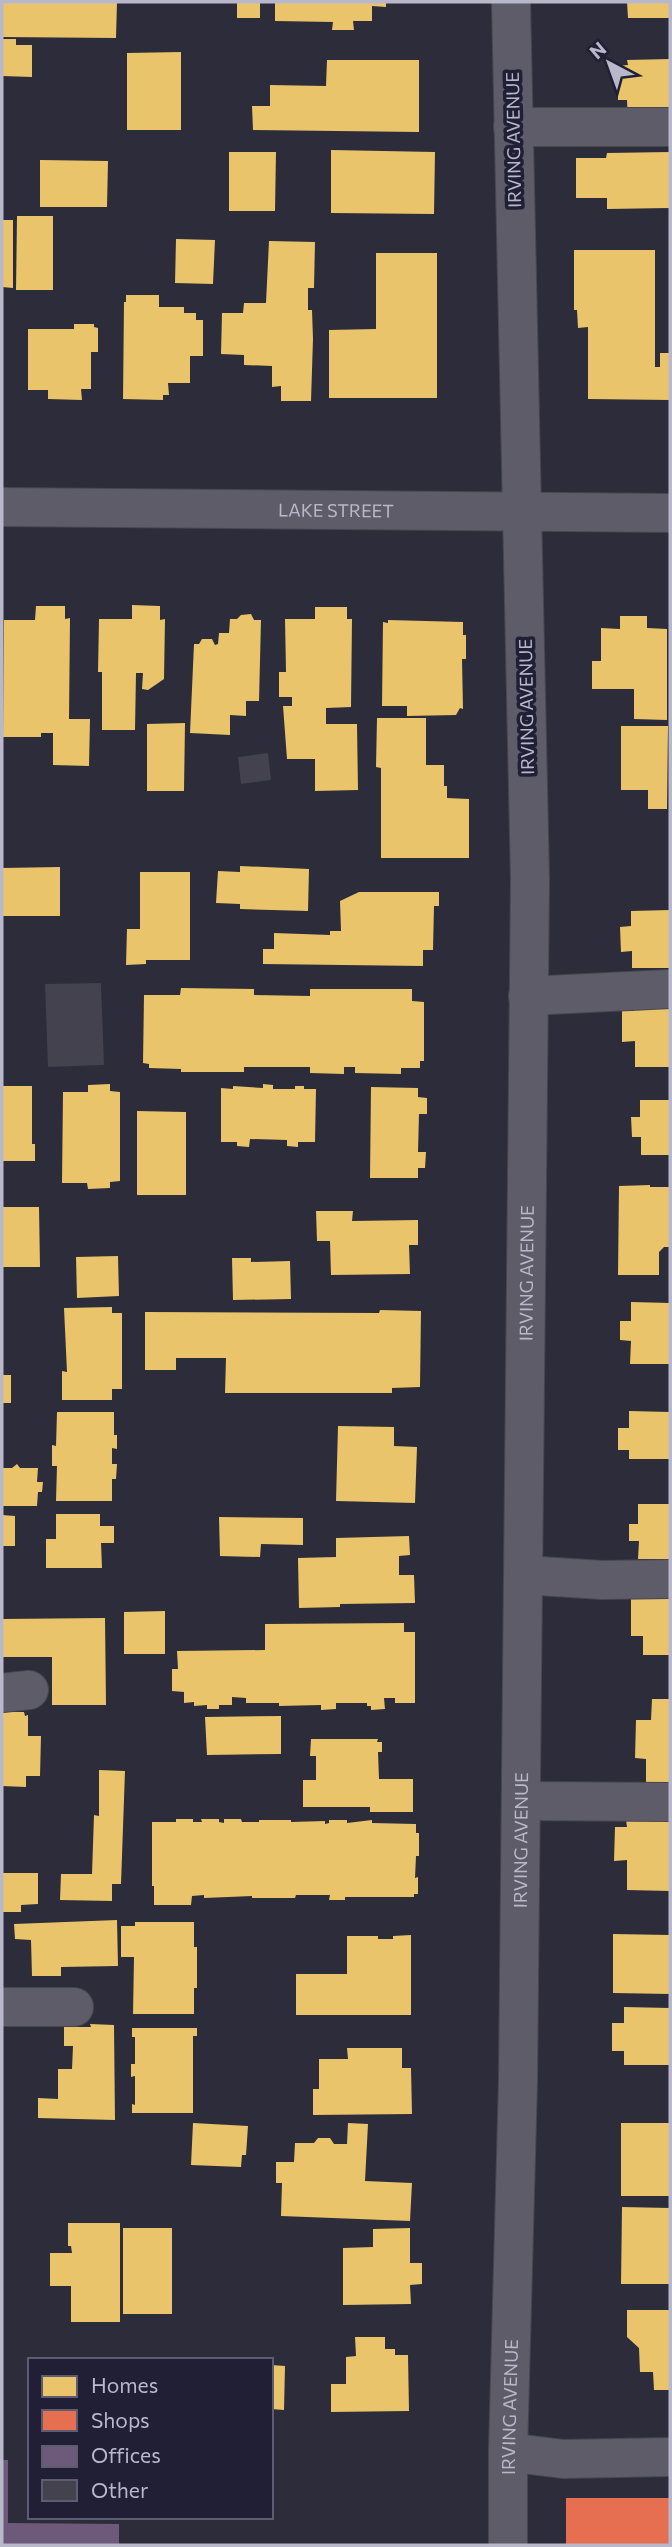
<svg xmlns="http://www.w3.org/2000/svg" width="672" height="2547" font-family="Commissioner,sans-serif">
  <rect width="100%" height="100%" fill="#2d2c3a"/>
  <path fill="#e9c46a" d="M2 2H117L116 38 2 37Z
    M237 2H260V18H237Z
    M275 2H386V7L372 6V21H353L354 30H332L333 22 275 21Z
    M627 2H670V18H628Z
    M2 39H16V45H32V77L2 76Z
    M181 52V130H127V53Z
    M670 59V124H628L627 100H618L617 66 628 65 627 60Z
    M327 60H419V132L253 130 252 106H270V85L326 86Z
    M331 150 435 152 434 214 331 213Z
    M229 152H276L275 211H229Z
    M670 152V208L607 209V198H576V158H606L607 153Z
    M40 160 108 161 107 207H40Z
    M17 216H53V290H16Z
    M2 220H13V288L2 287Z
    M176 239 215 240 213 284 175 283Z
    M269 241 315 242 314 288H308V310H312L313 339 311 401H281V386L272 387V366L244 365V355L221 354 222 313H243L244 303H266Z
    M574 250H655V367H660V353H670V400L588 399V327L578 328 577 310H574Z
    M376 253H437V398H329V330L376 329Z
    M126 295H159V307H184V313H196V320H203V356H190V383H168L169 395H163V400L123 399 124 302H126Z
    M74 324H94V327L98 328V352H91V389H81L82 400 48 399V390H28V329H74Z
    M132 605 160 606V620L165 619 164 679 148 690 142 689 143 673H136L135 730H102V672H98L99 619H132Z
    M36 606H65V619L70 618 69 719H90L89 766 53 765V733H41V737H3L4 620H35Z
    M315 607H347V619H352L351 707 326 708V724H357L358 790 315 791V759H287L283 706H292V697H279V672H286L285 619H315Z
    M251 614 254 620H261L259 701H246V716L230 715V735L190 733 194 644H199L202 639H212L215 645 218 644 219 633H229L230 619H237L241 615Z
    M620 616H647V628L667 629V720L634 719V689H592V661H601V628L620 629Z
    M388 620 463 622V635H466V659H462L463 709 460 708 456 715 407 716V706H382L383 622 388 623Z
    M377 718H426V765H444V786H447V798L469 799V858H381V768L376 767Z
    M185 723 184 791H147V724Z
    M621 726H668L667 809H648V790H621Z
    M240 866 309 869 308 911 240 909V904L216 903 218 871 240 872Z
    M60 867V916H2V868Z
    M140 872H190V960H146V964L126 965 127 929H140Z
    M359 892H439V906H434L433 950H423V966L263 964V949H274V933L330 935V931H341L340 901Z
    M670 910V968H632V951L621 952 620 927 631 926V911Z
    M181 988 254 989V995L310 996V989H412V1001L424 1002V1061H420V1068H401V1074L355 1073V1067H344V1074L310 1073V1067H244V1072H181V1069L149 1068V1064L143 1063 144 995H180Z
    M634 1005H670V1067H635V1041L622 1042V1011H634Z
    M110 1084V1091L120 1092V1181L110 1182V1188L88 1189 87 1183H62L63 1092H88V1085Z
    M263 1084 273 1085V1089H295V1086H304V1089H316L315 1142H298V1147L287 1146V1140L250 1139 249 1147 237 1146V1142H221V1088L233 1089V1086L263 1088Z
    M2 1086H32V1144H35V1161H2Z
    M371 1087 418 1088V1097L427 1098V1114H419L418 1152H426L425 1168H418V1178H370Z
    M640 1100H670V1155H641V1137H632L631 1117H640Z
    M137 1111 186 1112V1195H137Z
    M650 1185V1187H670V1247H664L659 1252V1275H618L619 1186Z
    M2 1207H39L40 1267H2Z
    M316 1211H353L352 1221 418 1220V1245H409L410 1274 331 1275 330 1241H317Z
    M118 1256 119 1296 77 1298 76 1257Z
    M232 1258H251V1262L290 1261 291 1299 233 1300Z
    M631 1302 670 1303V1364H630L631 1341 620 1340V1321H631Z
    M112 1307V1313H122V1389H112V1400H62V1371L67 1372 64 1308Z
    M380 1310 421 1311 420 1387 392 1388V1393H225L226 1358H176V1370H145V1312L379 1313Z
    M2 1375H11V1403H2Z
    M629 1411 670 1412V1459H629V1450H618V1428H629Z
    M57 1412H114V1435H117V1449L112 1448V1464H117L116 1479H112V1501H56L57 1466H52V1445L56 1446Z
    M338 1426 394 1427V1446L417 1447 415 1503 336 1501Z
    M17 1464 20 1468H38L37 1482H43L42 1492H38L37 1506H2V1468H12Z
    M638 1504H670V1559H638L639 1541H629V1524H638Z
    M56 1514H100V1526H114V1543H101L102 1568H46V1539H56Z
    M2 1515 15 1516V1546H2Z
    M219 1517 303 1518V1545L261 1544 260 1557 220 1556Z
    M409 1536 410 1555 399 1556V1575H414L415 1603 340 1604V1607L299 1608 298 1558 336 1557V1538Z
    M631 1594 670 1595V1655H643V1636H631Z
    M165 1611V1654H124V1612Z
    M105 1618 106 1705H52V1657H2V1619Z
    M404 1623V1632H415V1703H395V1698H384L385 1709 371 1710V1706H367V1703H336V1709L321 1710V1705L279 1706V1703H246V1698L232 1697V1705H219V1709H207V1705L194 1706V1702L184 1703V1692L172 1691V1669H178L177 1651 265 1650V1624Z
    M652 1699H670V1784L646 1783V1759L635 1758 636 1720H651Z
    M2 1712H24L25 1716 28 1715V1736H41L40 1776H26V1787L2 1786Z
    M281 1716V1754L207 1755 205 1717Z
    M311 1739H378L377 1742H382V1752H378L379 1779H413V1812H370V1807H303V1780H316V1756H310Z
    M99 1770 125 1771 121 1884H112V1901L60 1900 61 1874H92L94 1815 99 1816Z
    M670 1816V1891L627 1890V1860L614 1861 615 1827H627L626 1820Z
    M176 1819H193V1822H202L201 1819H219V1822L224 1823V1819H241L242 1822H259V1820H291V1822L325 1821V1824L329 1823V1820H347V1823L372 1820V1823L416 1824V1833H419V1856H416L415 1878 418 1877V1894H414V1897H345V1900H329L330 1895H296L295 1898H252V1896L204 1898V1895L192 1896 191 1905H154V1886H152V1822H176Z
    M2 1873H38V1904L21 1905V1912H2Z
    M117 1920 118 1966 61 1967V1976H32L31 1940 15 1939 14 1924Z
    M135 1922H194V1947H197V1988H194V2014H133L134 1957H121V1926H135Z
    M613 1934 670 1935V1994L613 1993Z
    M411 1935V2015H296V1974H347V1936H378V1939H393V1936Z
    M624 2007 670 2008V2065H624V2051H612V2023H624Z
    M90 2024 114 2025 115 2120 38 2118V2098L58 2099V2069H72L73 2046H64V2027H91Z
    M132 2028H197V2036H193V2113H132V2104L135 2105V2076L131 2077V2064H135V2037H132Z
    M347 2048H402V2068H411L412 2114 313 2115V2089H319V2059H348Z
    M193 2123 248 2126 246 2155H242L241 2167 191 2165Z
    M348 2123 368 2124 365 2181 412 2183 410 2221 281 2216 282 2183H276V2162H294L295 2143H314L318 2138H330L334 2144H347Z
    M621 2123H670V2196H621Z
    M622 2207 670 2208V2284H621Z
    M68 2223H120V2322H71V2286H50V2253H72L71 2246H68Z
    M123 2228H172V2314H123Z
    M410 2228V2263H422V2284L410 2285 411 2304 343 2305V2248L373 2247V2229Z
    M627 2310H670V2390H654L653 2372H640L639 2348 627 2337Z
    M355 2337H385V2349H395V2355H408L409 2411 331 2412V2384H346V2357L356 2356Z
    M271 2365 285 2366 284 2410 271 2409Z"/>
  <path fill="#e76f51" d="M566 2498H670V2545H566Z"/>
  <path fill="#6d597a" d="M2 2460H8V2523L119 2524V2545H2Z"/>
  <path fill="#43424e" d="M268 753 271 780 241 784 238 757Z
    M101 983 104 1065 48 1067 45 984Z"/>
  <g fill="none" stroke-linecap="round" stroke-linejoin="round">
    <defs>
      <g id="minor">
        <path d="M513 127H670"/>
        <path id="s1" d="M2 507 670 513"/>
        <path d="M528 996 670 989"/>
        <path d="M524 1575 602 1580 670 1579"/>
        <path d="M2 1693 29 1690"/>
        <path d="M521 1801 670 1802"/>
        <path d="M2 2007H74"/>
        <path d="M508 2452 563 2459 670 2457"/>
        <path id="s2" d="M508 2545V2452L518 2081 530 880 511 2"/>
      </g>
    </defs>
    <use href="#minor" stroke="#484751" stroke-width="40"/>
    <use href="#minor" stroke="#5e5c68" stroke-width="38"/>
  </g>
  <g text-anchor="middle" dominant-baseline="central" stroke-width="7" stroke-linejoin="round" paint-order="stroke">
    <g font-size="18" fill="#b9b7ca" stroke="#201f35">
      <text transform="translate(513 140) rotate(-91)">IRVING AVENUE</text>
      <text stroke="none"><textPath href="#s1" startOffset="334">LAKE STREET</textPath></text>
      <text transform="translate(526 707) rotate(-91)">IRVING AVENUE</text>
      <text stroke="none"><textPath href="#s2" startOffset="1272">IRVING AVENUE</textPath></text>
      <text stroke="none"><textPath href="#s2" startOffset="705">IRVING AVENUE</textPath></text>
      <text stroke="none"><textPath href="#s2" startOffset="138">IRVING AVENUE</textPath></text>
    </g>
  </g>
  <rect width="672" height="2547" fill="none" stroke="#b9b7ca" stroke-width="7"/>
  <rect x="28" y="2358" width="245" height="161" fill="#201f35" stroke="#5d5c71" stroke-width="2"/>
  <rect x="42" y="2376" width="35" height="21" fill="#e9c46a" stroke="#5d5c71" stroke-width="2"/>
  <text x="91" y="2393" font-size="21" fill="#b9b7ca">Homes</text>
  <rect x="42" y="2410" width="35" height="21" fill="#e76f51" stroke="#5d5c71" stroke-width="2"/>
  <text x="91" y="2428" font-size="21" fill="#b9b7ca">Shops</text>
  <rect x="42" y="2446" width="35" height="21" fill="#6d597a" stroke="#5d5c71" stroke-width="2"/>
  <text x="91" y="2463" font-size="21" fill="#b9b7ca">Offices</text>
  <rect x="42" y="2480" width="35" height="21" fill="#43424e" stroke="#5d5c71" stroke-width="2"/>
  <text x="91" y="2498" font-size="21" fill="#b9b7ca">Other</text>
  <g transform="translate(609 63) rotate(319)" stroke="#201f35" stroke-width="5" paint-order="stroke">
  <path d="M0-5L12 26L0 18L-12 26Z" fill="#b9b7ca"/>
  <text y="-10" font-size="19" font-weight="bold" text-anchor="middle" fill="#b9b7ca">N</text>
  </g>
</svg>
